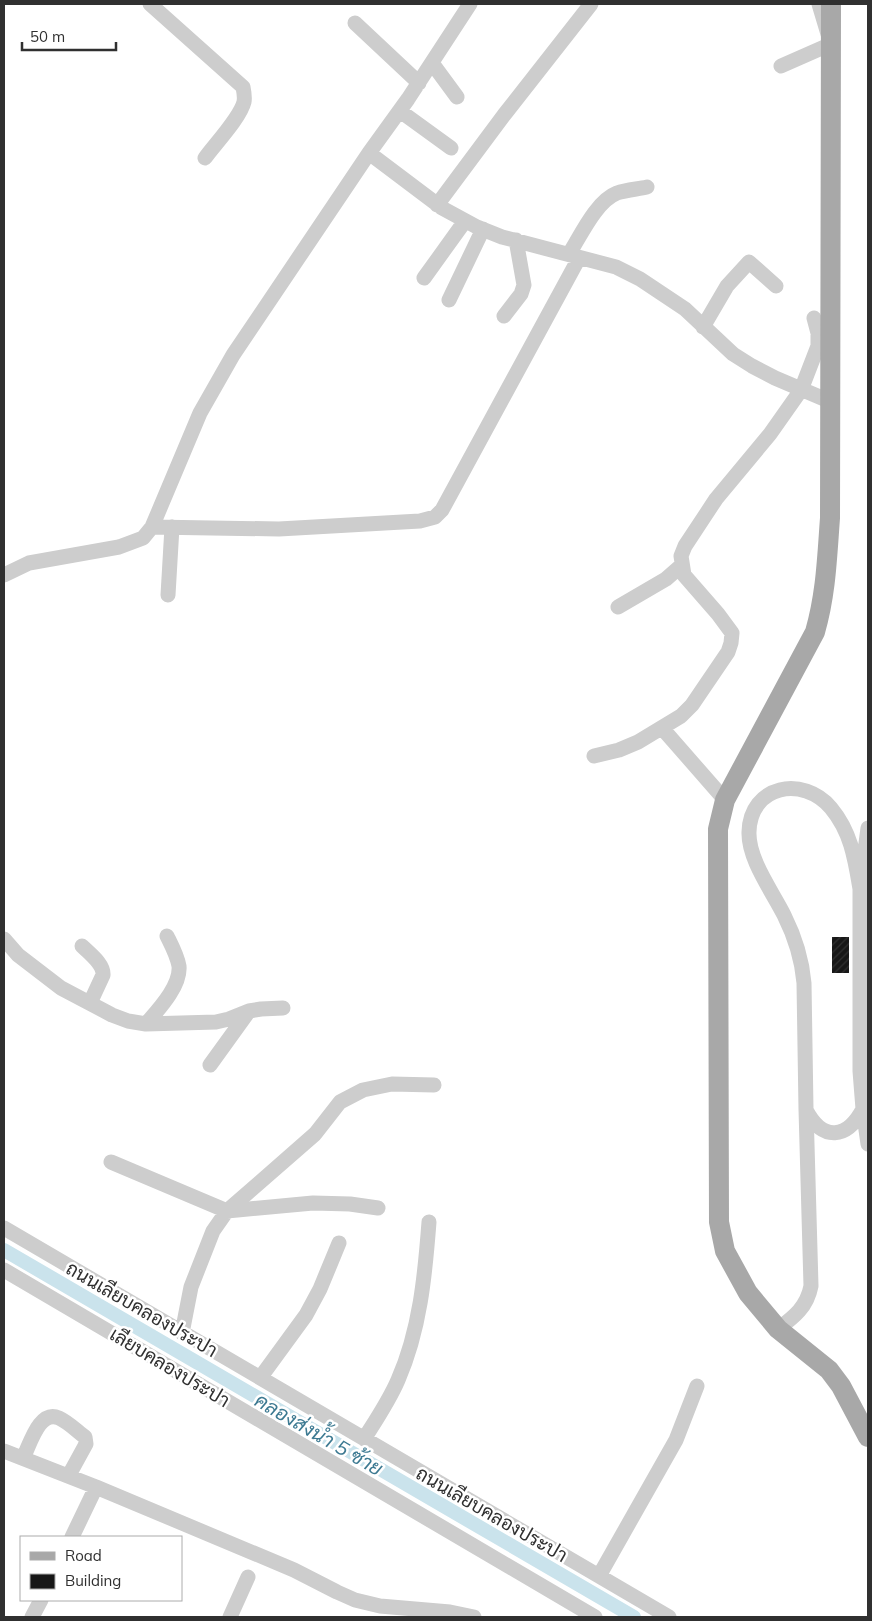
<svg xmlns="http://www.w3.org/2000/svg" width="872" height="1621" font-family="Mulish,Sarabun,sans-serif">
  <defs>
    <pattern id="building-hatch" width="6" height="6" patternUnits="userSpaceOnUse" patternTransform="scale(1.25)"><rect width="6" height="6" fill="#171717"/><path d="M-1 1l2-2M0 6l6-6M5 7l2-2" fill="none" stroke="#303030"/></pattern>
  </defs>
  <rect width="100%" height="100%" fill="#fff"/>
  <g fill="none" stroke-linecap="round" stroke-linejoin="round">
    <path stroke="#cae3ec" stroke-width="14" d="M4 1250 634 1617"/>
  </g>
  <path fill="url(#building-hatch)" d="M832 937H849V973H832Z"/>
  <g fill="none" stroke-linecap="round" stroke-linejoin="round">
    <path stroke="#cdcdcd" stroke-width="15" d="M150 4 243 87C244 92 245 97 244 102 240 118 215 144 205 158
      M355 23 419 83
      M432 63 457 97
      M781 66 831 44 819 4
      M400 111 451 148
      M369 153 442 208 477 227 502 237 616 267 640 279 685 309 733 354 752 366 775 378 829 401
      M437 205 504 115 591 4
      M569 254C580 237 596 201 617 193 626 190 638 189 647 187
      M424 278 465 221
      M449 300 483 229
      M504 316 521 294 524 285 516 240
      M703 327 727 286 749 262 776 286
      M152 527 279 529 420 521 435 517 442 510 579 258
      M4 575 29 563 119 547 143 538 152 527 200 413 233 355 369 153 408 99 470 4
      M168 595 172 527
      M618 607 666 579 682 565
      M662 728 725 800
      M594 756 619 750 638 742 681 716 692 705 728 652 731 643 732 633 718 614 684 575 681 556 685 546 716 499 770 434 801 390 818 346V333L814 318
      M868 828 860 889V1071L863 1109 868 1144
      M4 939 18 955 61 988 112 1015 128 1021 146 1024C158 1010 181 986 179 966 177 955 172 946 167 936
      M82 946C90 954 104 964 103 975L90 1003
      M146 1024 216 1022 229 1019 249 1011 261 1009 283 1008
      M210 1065 249 1011
      M806 1110C823 1142 847 1139 863 1109
      M111 1162 227 1211 313 1203 350 1204 378 1208
      M4 1228 669 1617
      M4 1270 595 1617
      M778 1329C794 1317 807 1307 811 1286L806 1109 804 983C802 959 795 937 784 915 772 891 748 859 749 832 750 785 803 775 831 808 851 832 855 859 860 889
      M182 1333 191 1287 213 1231 227 1211 315 1134 340 1102 363 1090 392 1084 434 1085
      M260 1378 306 1315 320 1289 339 1243
      M364 1439C376 1420 389 1401 398 1380 420 1330 425 1275 429 1222
      M4 1451 96 1487 294 1570 337 1592 355 1600 380 1606 450 1612 474 1617
      M23 1458C30 1445 39 1409 59 1418 68 1422 77 1431 85 1437L86 1444 69 1475
      M72 1537 96 1487
      M599 1576 676 1440 697 1386
      M32 1617 41 1600
      M230 1617 248 1577"/>
    <path stroke="#a8a8a8" stroke-width="20" d="M831 4 830 518C827 558 826 594 815 632L725 800 718 829 719 1222 725 1251 748 1293 778 1329 829 1370 841 1386 868 1437"/>
  </g>
  <g text-anchor="middle" dominant-baseline="central" stroke-width="5" stroke-linejoin="round" paint-order="stroke">
    <g font-size="19" fill="#303030" stroke="#fff">
      <text transform="translate(142 1309) rotate(30)">ถนนเลียบคลองประปา</text>
      <text transform="translate(170 1367) rotate(31)">เลียบคลองประปา</text>
      <text transform="translate(492 1514) rotate(30)">ถนนเลียบคลองประปา</text>
    </g>
    <g font-size="20" font-style="italic" fill="#3d7a92" stroke="#fff">
      <text transform="translate(319 1434) rotate(30)">คลองส่งน้ำ 5 ซ้าย</text>
    </g>
  </g>
  <rect width="872" height="1621" fill="none" stroke="#303030" stroke-width="10"/>
  <rect x="20" y="1536" width="162" height="65" fill="#ffffff" stroke="#acacac"/>
  <rect x="30" y="1552" width="25" height="8" fill="#a8a8a8" stroke="#acacac"/>
  <text x="65" y="1561" font-size="15" fill="#303030">Road</text>
  <rect x="30" y="1574" width="25" height="15" fill="#171717" stroke="#acacac"/>
  <text x="65" y="1586" font-size="15" fill="#303030">Building</text>
  <path d="M22 42v8h94v-8" fill="none" stroke="#303030" stroke-width="2.5"/>
  <text x="30" y="42" font-size="15" fill="#303030" stroke="#ffffff" stroke-width="4" paint-order="stroke">50 m</text>
</svg>
